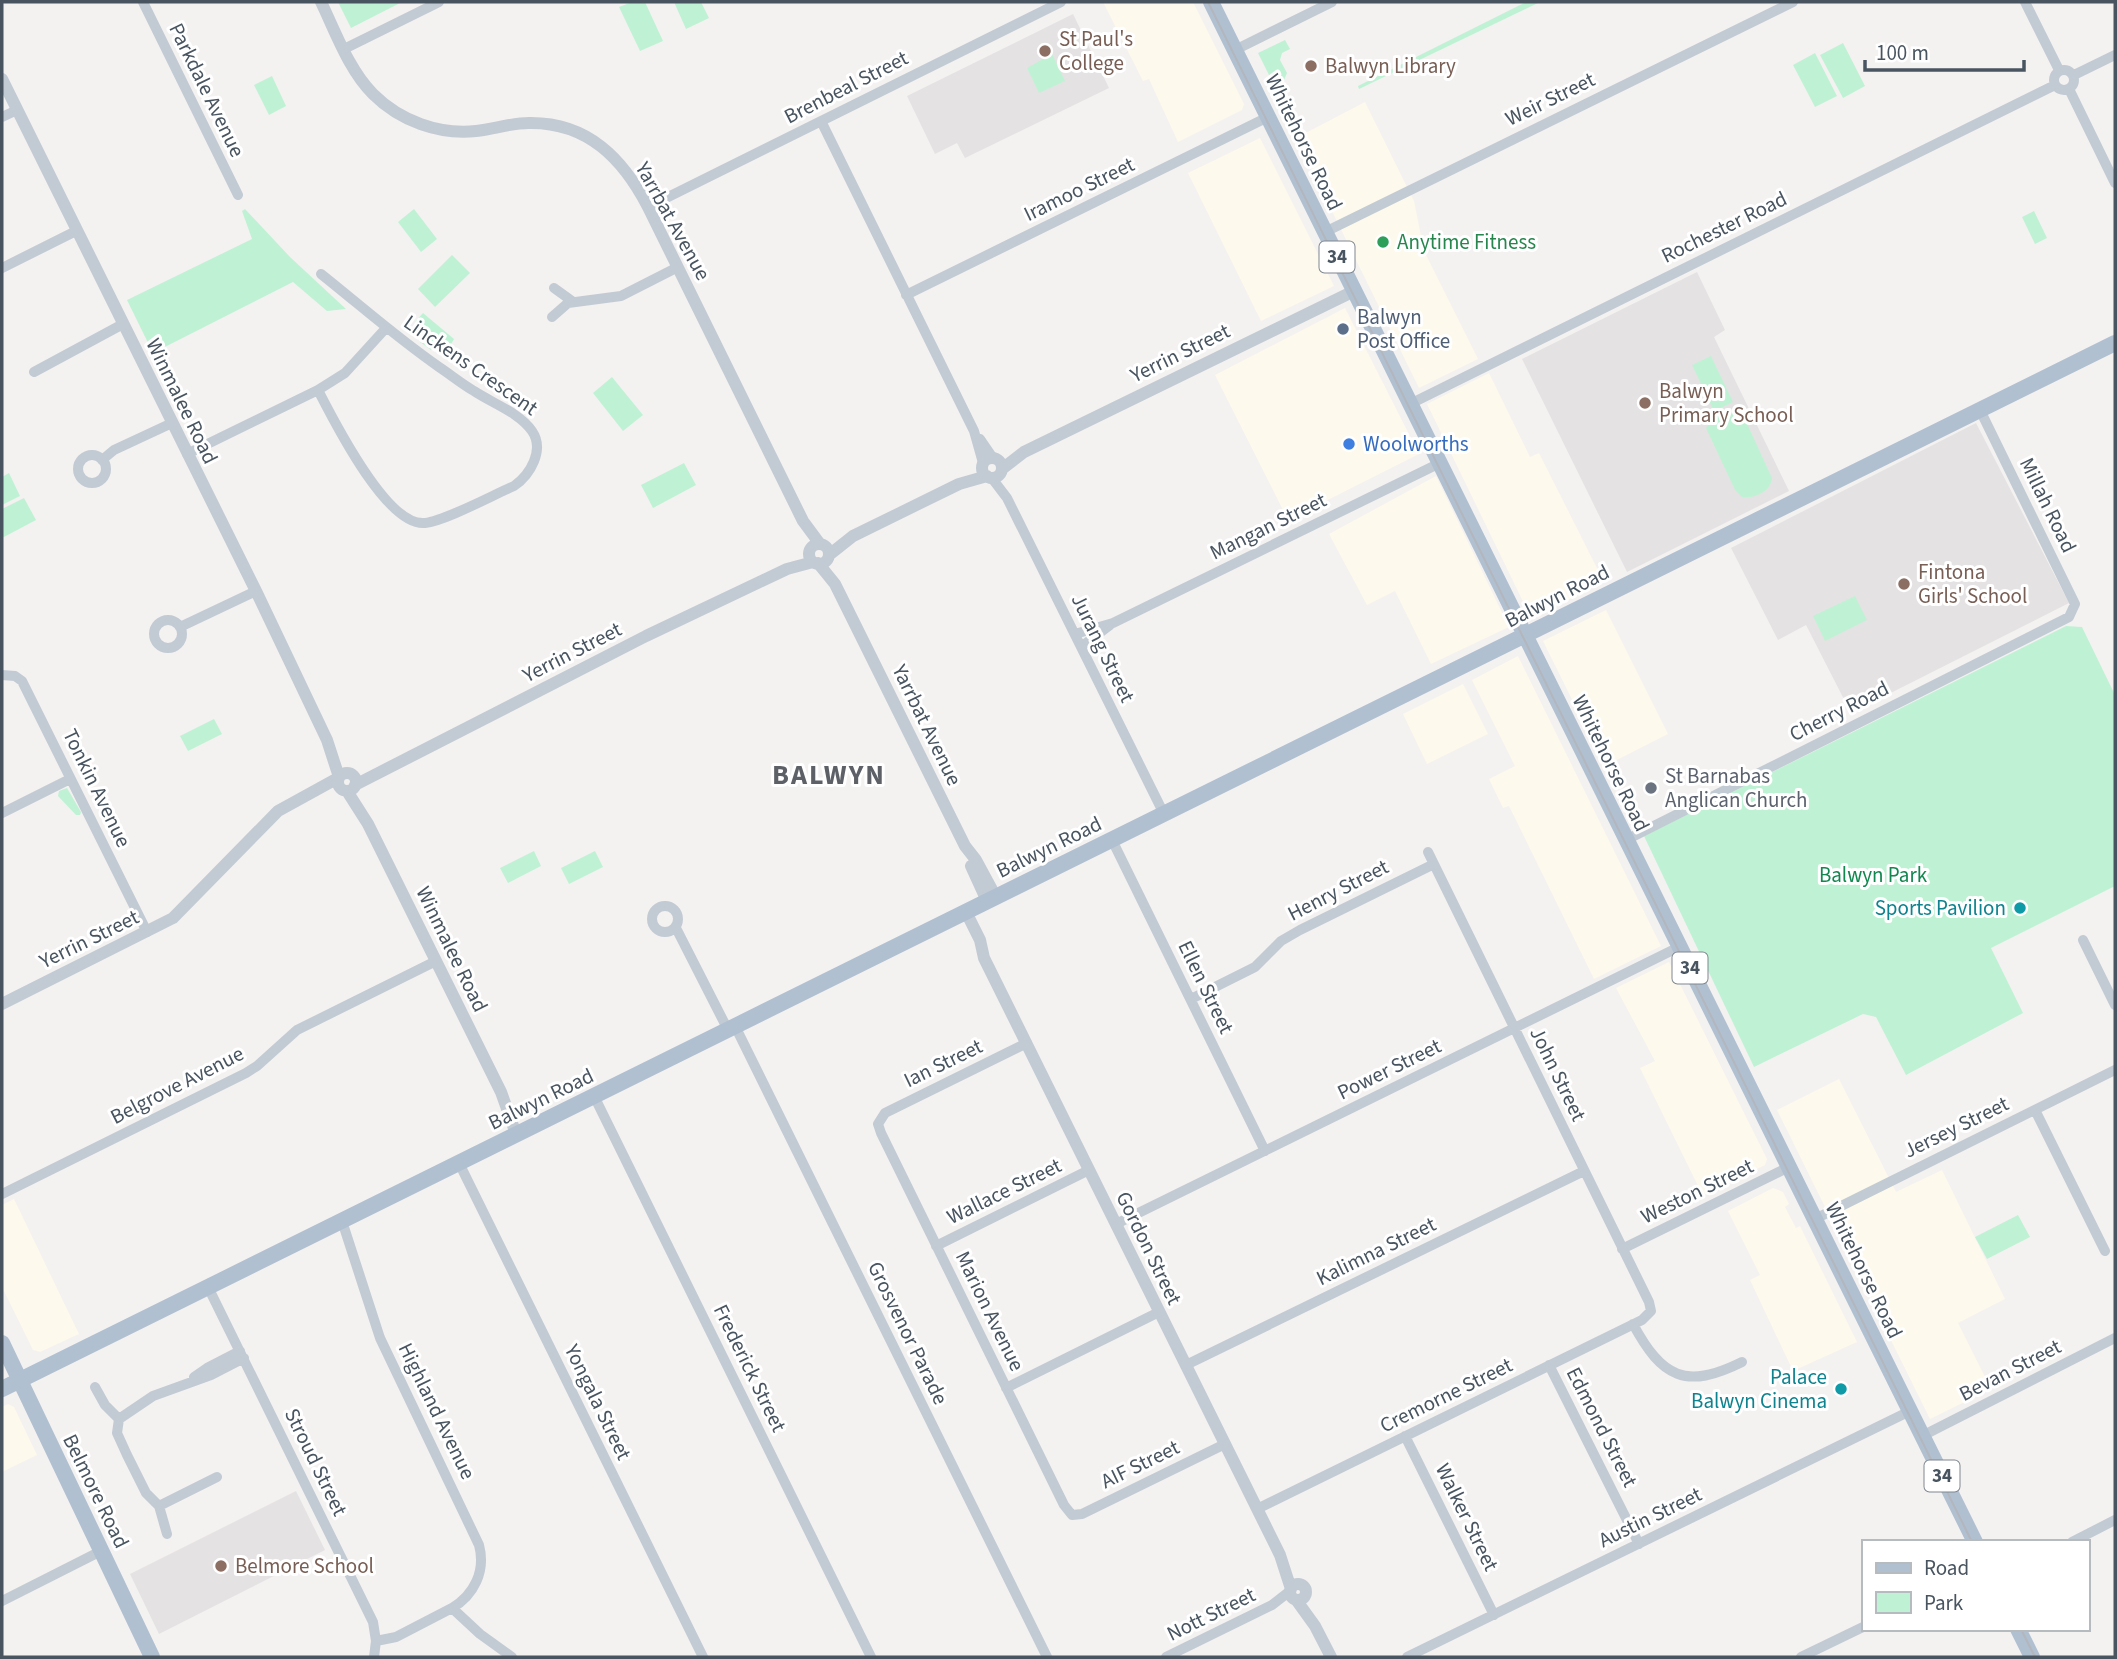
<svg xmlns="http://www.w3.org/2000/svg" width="2117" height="1659" font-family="'Source Sans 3',sans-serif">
  <rect width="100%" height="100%" fill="#f4f1f1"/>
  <path fill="#fdf9ec" d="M1103 2H1193L1244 104 1242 110 1178 142 1149 79 1143 81Z
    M1365 102 1414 201 1424 251 1478 359 1419 388 1296 138Z
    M1260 138 1334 286 1261 321 1188 173Z
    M1345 308 1419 454 1288 520 1215 375Z
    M1489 373 1530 457 1539 453 1604 582 1531 618 1427 404Z
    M1436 476 1509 627 1431 664 1395 591 1367 605 1329 534Z
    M1606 610 1668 734 1605 766 1543 641Z
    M1518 656 1661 946 1594 979 1509 806 1503 808 1489 779 1515 766 1472 680Z
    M1463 684 1488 734 1427 764 1403 714Z
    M1669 962 1767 1159 1765 1165 1703 1196 1640 1068 1655 1061 1616 988Z
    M1839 1079 1896 1192 1942 1170 2005 1299 1958 1323 1991 1389 1930 1419 1777 1110Z
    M1773 1188 1783 1192 1789 1204 1785 1207 1796 1228 1800 1226 1857 1342 1793 1371 1750 1280 1760 1275 1728 1211Z
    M14 1199 79 1334 40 1352 33 1350 2 1287V1205Z
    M8 1404 14 1407 37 1455 2 1472V1407Z"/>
  <path fill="#e5e2e3" d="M1073 14 1109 88 965 158 957 143 935 154 907 96Z
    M1697 272 1725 330 1714 337 1789 491 1627 572 1522 359Z
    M1976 423 2069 603 1851 713 1806 625 1778 640 1731 548Z
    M296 1491 325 1550 159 1634 130 1574Z"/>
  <path fill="#bff2d4" d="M338 2H402L351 28Z
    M632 2H645L663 41 640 51 619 7Z
    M674 2H701L709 18 686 29Z
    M1526 2H1540L1359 89 1358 86Z
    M1285 40 1290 49 1282 53 1280 60 1287 73 1281 87 1276 89 1258 53Z
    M1843 43 1865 86 1843 98 1820 55Z
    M1815 53 1837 96 1815 107 1793 65Z
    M1052 54 1065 81 1039 93 1027 68Z
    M272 76 286 106 269 115 254 85Z
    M245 209 290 257 346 309 327 311 293 282 153 353 127 300 252 239 242 211Z
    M414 209 437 239 421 252 398 222Z
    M2034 211 2047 238 2035 244 2022 217Z
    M452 255 470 273 435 307 418 289Z
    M423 313 454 339 450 346 431 350 420 342 421 328 416 321Z
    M1711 356 1733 402 1714 411 1692 365Z
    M612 377 643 415 623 431 593 393Z
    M1732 409 1743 415 1772 478C1771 491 1755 499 1742 497L1735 490 1706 428 1713 417Z
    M684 463 696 485 653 508 641 485Z
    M9 473 20 496 2 505V477Z
    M24 498 36 520 2 538V509Z
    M1855 596 1867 620 1825 641 1813 616Z
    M2066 626 2082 627 2115 695V886L1991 948 2023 1013 1906 1075 1876 1017 1863 1014 1754 1067 1644 836Z
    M214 719 222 734 188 751 180 736Z
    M67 788 81 812 80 815H76L58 796 59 791Z
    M534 851 541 866 508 883 500 868Z
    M595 851 603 867 569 884 561 868Z
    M2018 1215 2030 1237 1987 1259 1975 1237Z"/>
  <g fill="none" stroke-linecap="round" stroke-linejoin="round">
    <path stroke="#c2cbd3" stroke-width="10" d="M143 2 238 195
      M2025 2 2059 70
      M344 49 439 2
      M1235 50 1332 2
      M2054 80a10 10 0 1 1 20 0a10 10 0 1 1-20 0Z
      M2074 75 2115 55
      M2069 89 2115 183
      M2 117 17 110
      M821 121 974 431 983 463
      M648 207 1061 2
      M1325 232 1793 2
      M2 268 76 231
      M554 288 572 301
      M906 295 1268 117
      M552 317 568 303 621 296 678 267
      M34 372 123 324
      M318 390C334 421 387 527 425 523 445 521 493 495 514 486 530 475 545 450 532 431 520 413 492 403 474 391 462 384 451 375 439 367 397 338 360 305 321 274
      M1410 404 2055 85
      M980 439 993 458
      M187 454 318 390 345 373 386 328
      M78 469a14 14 0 1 1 28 0a14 14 0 1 1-28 0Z
      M102 460 114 450 172 423
      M991 477 1007 498 1164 814
      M154 634a14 14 0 1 1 28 0a14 14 0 1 1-28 0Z
      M180 627 256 591
      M1075 634 1113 623 1440 463
      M1081 647 1110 625
      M2 675 15 676 22 681 147 932
      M2 813 70 779
      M1112 840 1265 1151
      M1626 840 2069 617 2075 604 1980 410
      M652 919a13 13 0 1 1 26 0a13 13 0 1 1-26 0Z
      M676 928 728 1030
      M2083 940 2115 1005
      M1191 999 1255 967 1281 941 1300 930 1434 864
      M735 1026 1047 1657
      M1027 1043 885 1113 878 1124 881 1133 1064 1505 1072 1515 1082 1514 1225 1444
      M594 1096 871 1657
      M2035 1110 2105 1251
      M459 1163 703 1657
      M2 1194 246 1073 257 1066 297 1030 436 961
      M1815 1219 2115 1070
      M342 1221 380 1338 479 1545C486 1571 474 1595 452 1608
      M1116 1224 1679 947
      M936 1246 1089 1170
      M1622 1249 1789 1167
      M208 1287 373 1622 376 1641 374 1657
      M1633 1324C1662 1378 1686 1390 1742 1362
      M1186 1365 1584 1171
      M1549 1365 1639 1544
      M194 1377 207 1368 240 1351
      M95 1387 105 1405 119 1419
      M1006 1388 1159 1312
      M1405 1436 1494 1615
      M1922 1436 2115 1338
      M217 1477 159 1506 146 1493 127 1455 117 1433 119 1419 153 1396 211 1375 244 1358
      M159 1506 167 1534
      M1257 1509 1642 1320 1651 1311 1649 1302 1428 852
      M2072 1542 2115 1520
      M2 1601 101 1551
      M376 1641 396 1637 452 1608 480 1634 512 1657
      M1166 1657 1272 1605 1290 1591
      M1407 1657 1910 1411
      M1801 1657 1863 1627"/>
    <path stroke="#c2cbd3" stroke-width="12" d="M321 2C336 33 349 70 373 94 400 121 439 135 476 131 494 129 511 123 529 123 588 122 623 159 648 207L803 521 820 544
      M2 79 256 591 327 740 339 777
      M982 468a10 10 0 1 1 20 0a10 10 0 1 1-20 0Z
      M1002 469 1024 452 1354 291
      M809 554a10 10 0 1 1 20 0a10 10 0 1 1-20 0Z
      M829 555 853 536 959 484 987 476
      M818 563 835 584 965 846 976 860 996 897
      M338 782a9 9 0 1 1 18 0a9 9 0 1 1-18 0Z
      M355 785 646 636 787 569 813 562
      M347 791 368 824 501 1092 516 1134
      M971 866 987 901
      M966 912 980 940 984 958 1280 1555 1291 1589
      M2 1004 173 918 278 811 338 778
      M1290 1592a8 8 0 1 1 16 0a8 8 0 1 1-16 0Z
      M1297 1601 1315 1626 1331 1657"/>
    <path stroke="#b0c0d1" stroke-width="16" d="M1211 2 1975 1542
      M2 1343 152 1657
      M2 1389 2115 343
      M2018 1629 2032 1657"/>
    <path stroke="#b3b6bc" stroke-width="2" d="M1208 2 1972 1542
      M2021 1629 2035 1657"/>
  </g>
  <g fill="#8d6e63" stroke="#fff" stroke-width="2.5">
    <circle cx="1045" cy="51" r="7"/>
    <circle cx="1311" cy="66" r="7"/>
    <circle cx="1645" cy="403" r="7"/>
    <circle cx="1904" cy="584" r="7"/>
    <circle cx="221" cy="1566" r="7"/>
  </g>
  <circle fill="#2e9e5b" stroke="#fff" stroke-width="2.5" cx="1383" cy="242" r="7"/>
  <circle fill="#5c6f8a" stroke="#fff" stroke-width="2.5" cx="1343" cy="329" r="7"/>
  <circle fill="#3f7fe0" stroke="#fff" stroke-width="2.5" cx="1349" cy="444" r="7"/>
  <circle fill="#6b7280" stroke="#fff" stroke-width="2.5" cx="1651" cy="788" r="7"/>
  <g fill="#0f9aa8" stroke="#fff" stroke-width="2.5">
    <circle cx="2020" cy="908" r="7"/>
    <circle cx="1841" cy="1389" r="7"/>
  </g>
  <g text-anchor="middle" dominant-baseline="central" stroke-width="6" stroke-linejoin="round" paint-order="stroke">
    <g fill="#fff" stroke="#7f8790" stroke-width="2">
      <rect x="1319.5" y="241.5" width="35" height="31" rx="5"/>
      <rect x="1672.5" y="952.5" width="35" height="31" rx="5"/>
      <rect x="1924.5" y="1460.5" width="35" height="31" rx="5"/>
    </g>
    <g font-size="19" font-weight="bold" fill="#485460">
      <text x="1337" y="257">34</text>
      <text x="1690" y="968">34</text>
      <text x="1942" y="1476">34</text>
    </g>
    <g font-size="21" fill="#785e54" stroke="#fff" text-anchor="start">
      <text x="1059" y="39">St Paul's<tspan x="1059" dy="24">College</tspan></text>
      <text x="1325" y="66">Balwyn Library</text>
      <text x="1659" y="391">Balwyn<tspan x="1659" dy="24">Primary School</tspan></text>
      <text x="1918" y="572">Fintona<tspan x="1918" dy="24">Girls' School</tspan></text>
      <text x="235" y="1566">Belmore School</text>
    </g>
    <g font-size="21" fill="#485460" stroke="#fff">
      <text transform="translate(846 87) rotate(-27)">Brenbeal Street</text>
      <text transform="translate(207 90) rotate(64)">Parkdale Avenue</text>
      <text transform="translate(1550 99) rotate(-26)">Weir Street</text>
      <text transform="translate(1304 142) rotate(64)">Whitehorse Road</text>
      <text transform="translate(1079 189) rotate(-26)">Iramoo Street</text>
      <text transform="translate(673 221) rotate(61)">Yarrbat Avenue</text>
      <text transform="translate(1724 227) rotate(-26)">Rochester Road</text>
      <text transform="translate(1180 353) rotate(-26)">Yerrin Street</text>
      <text transform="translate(471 365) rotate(35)">Linckens Crescent</text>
      <text transform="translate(182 401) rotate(64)">Winmalee Road</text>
      <text transform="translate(2048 505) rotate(64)">Millah Road</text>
      <text transform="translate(1268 526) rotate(-26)">Mangan Street</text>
      <text transform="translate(1557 596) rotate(-27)">Balwyn Road</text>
      <text transform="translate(1103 648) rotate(64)">Jurang Street</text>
      <text transform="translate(572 652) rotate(-27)">Yerrin Street</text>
      <text transform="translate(1839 711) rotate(-27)">Cherry Road</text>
      <text transform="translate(927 725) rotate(64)">Yarrbat Avenue</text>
      <text transform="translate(1611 763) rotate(64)">Whitehorse Road</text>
      <text transform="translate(97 788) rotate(64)">Tonkin Avenue</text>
      <text transform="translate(1049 847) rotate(-26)">Balwyn Road</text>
      <text transform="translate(1338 890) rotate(-27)">Henry Street</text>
      <text transform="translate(89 939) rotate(-26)">Yerrin Street</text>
      <text transform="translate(452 949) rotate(64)">Winmalee Road</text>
      <text transform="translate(1206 987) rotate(64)">Ellen Street</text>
      <text transform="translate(943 1063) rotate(-26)">Ian Street</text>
      <text transform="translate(1389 1069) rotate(-26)">Power Street</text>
      <text transform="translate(1558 1074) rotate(64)">John Street</text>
      <text transform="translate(177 1085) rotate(-27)">Belgrove Avenue</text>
      <text transform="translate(541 1099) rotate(-26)">Balwyn Road</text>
      <text transform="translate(1956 1127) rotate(-26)">Jersey Street</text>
      <text transform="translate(1004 1191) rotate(-26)">Wallace Street</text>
      <text transform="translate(1697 1191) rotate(-26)">Weston Street</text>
      <text transform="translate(1149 1248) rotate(64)">Gordon Street</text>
      <text transform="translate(1376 1251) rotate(-26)">Kalimna Street</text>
      <text transform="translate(1864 1270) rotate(64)">Whitehorse Road</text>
      <text transform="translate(990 1311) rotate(64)">Marion Avenue</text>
      <text transform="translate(908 1333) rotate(64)">Grosvenor Parade</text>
      <text transform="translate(750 1368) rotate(64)">Frederick Street</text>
      <text transform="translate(2010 1370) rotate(-27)">Bevan Street</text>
      <text transform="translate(1446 1395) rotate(-26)">Cremorne Street</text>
      <text transform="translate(598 1402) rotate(64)">Yongala Street</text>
      <text transform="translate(437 1411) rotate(64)">Highland Avenue</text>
      <text transform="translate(1602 1427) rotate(63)">Edmond Street</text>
      <text transform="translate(316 1462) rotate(64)">Stroud Street</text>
      <text transform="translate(1140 1464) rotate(-26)">AIF Street</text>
      <text transform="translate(96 1491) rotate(64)">Belmore Road</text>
      <text transform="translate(1467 1517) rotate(64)">Walker Street</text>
      <text transform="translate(1650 1517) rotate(-26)">Austin Street</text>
      <text transform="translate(1211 1614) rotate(-26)">Nott Street</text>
    </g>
    <g font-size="21" fill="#27864d" stroke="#fff" text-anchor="start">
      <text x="1397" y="242">Anytime Fitness</text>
    </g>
    <g font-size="21" fill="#4e5e75" stroke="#fff" text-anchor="start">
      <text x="1357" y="317">Balwyn<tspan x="1357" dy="24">Post Office</tspan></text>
    </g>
    <g font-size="21" fill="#366cbe" stroke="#fff" text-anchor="start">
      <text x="1363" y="444">Woolworths</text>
    </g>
    <g font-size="21" fill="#5b616d" stroke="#fff" text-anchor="start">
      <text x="1665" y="776">St Barnabas<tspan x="1665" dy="24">Anglican Church</tspan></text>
    </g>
    <g font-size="21" fill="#138750" stroke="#fff">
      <text x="1873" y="875">Balwyn Park</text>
    </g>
    <g font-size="21" fill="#0d838f" stroke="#fff" text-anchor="end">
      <text x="2006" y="908">Sports Pavilion</text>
      <text x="1827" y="1377">Palace<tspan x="1827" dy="24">Balwyn Cinema</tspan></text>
    </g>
    <g font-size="28" font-weight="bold" letter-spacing="2" fill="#5d6167" stroke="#fff">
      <text x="829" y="775">BALWYN</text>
    </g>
  </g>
  <rect width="2117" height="1659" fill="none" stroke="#485460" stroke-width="7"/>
  <rect x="1862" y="1540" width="228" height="91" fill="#ffffff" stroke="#b6bbbf" stroke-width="2"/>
  <rect x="1876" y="1563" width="35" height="10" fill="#b0c0d1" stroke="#b6bbbf" stroke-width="2"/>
  <text x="1924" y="1575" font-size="21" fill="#485460">Road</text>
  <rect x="1876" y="1592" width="35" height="21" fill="#bff2d4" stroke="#b6bbbf" stroke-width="2"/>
  <text x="1924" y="1610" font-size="21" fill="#485460">Park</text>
  <path d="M1865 60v10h159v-10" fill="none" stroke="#485460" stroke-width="3.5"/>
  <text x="1876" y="60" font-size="21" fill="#485460" stroke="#ffffff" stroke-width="5" paint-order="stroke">100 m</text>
</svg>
